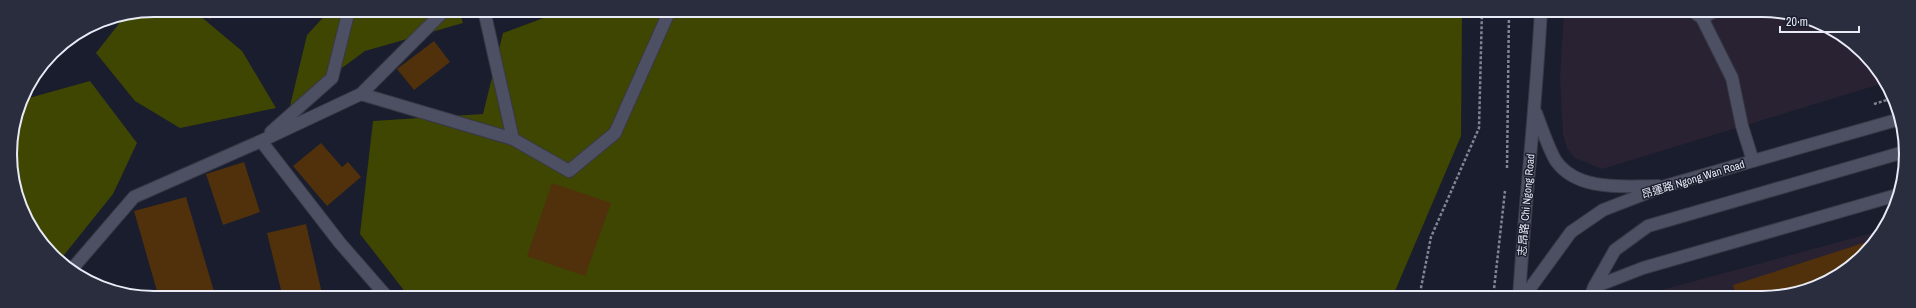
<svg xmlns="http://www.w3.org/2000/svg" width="1916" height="308" font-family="'Archivo Narrow','Noto Sans TC',sans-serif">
  <rect width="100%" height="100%" fill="#1a1d2d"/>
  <path fill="#282232" d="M1564 10H1772L1826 25 1870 59 1884 83 1602 169 1575 158 1567 148 1563 135 1560 77Z
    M1883 230 1864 256 1825 283 1772 298H1644L1643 295Z"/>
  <path fill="#3f4602" d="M154 10H193L242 51 276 108 180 128 135 101 96 53 125 16Z
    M330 10H459L463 23 365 51 290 106 307 35Z
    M565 10H1462L1461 136 1392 298H410L360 234 373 121 483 114 503 33Z
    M90 81 137 143 113 194 60 260 46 249 18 201 10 145 21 99 26 92 29 98Z"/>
  <path fill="#50310b" d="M206 10H231L209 19Z
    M434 41 450 62 414 90 397 69Z
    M321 143 342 167 348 162 361 177 327 206 293 166Z
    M244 162 260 212 223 225 206 174Z
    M552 183 611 203 585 276 527 256Z
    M186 197 216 298H159L134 211Z
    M306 224 323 298H283L267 233Z
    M1876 239 1864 256 1825 283 1772 298H1737L1733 285Z"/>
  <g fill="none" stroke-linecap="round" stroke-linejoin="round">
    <defs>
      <path id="minor" d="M484 10 513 139
        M1691 10 1702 18 1732 78 1742 126 1753 161
        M1702 18 1717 10
        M361 94 513 139 569 171 615 133 670 10
        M1536 113C1541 126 1549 150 1556 161 1578 192 1625 186 1658 186
        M271 132 332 78 349 10
        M261 141 361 94 445 10
        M72 269 134 197 261 141 340 243 388 298
        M1594 287 1643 268 1897 195
        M1519 298C1525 202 1536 106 1541 10
        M1523 298 1571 232 1603 210 1665 186 1900 119
        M1590 298 1594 287 1615 250 1648 226 1904 152"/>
    </defs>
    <use href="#minor" stroke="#383946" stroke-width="14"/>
    <path stroke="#818492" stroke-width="2.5" stroke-dasharray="3 2" stroke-linecap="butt" d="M1874 104 1893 98
      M1507 168 1509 10
      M1419 298 1431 237 1479 128 1482 10
      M1493 298 1505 191"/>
    <use href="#minor" stroke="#4d5063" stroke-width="12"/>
  </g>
  <g text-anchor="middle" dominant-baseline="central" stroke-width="3" stroke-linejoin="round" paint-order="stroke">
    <g font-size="11" fill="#e8eaf6" stroke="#1a1d2d">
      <text transform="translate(1693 179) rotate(-17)">昂運路 Ngong Wan Road</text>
      <text transform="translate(1526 205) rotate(-85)">志昂路 Chi Ngong Road</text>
    </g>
  </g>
  <path d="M0 0H1916V308H0ZM154 17H1762A137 137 0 0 1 1899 154V154A137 137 0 0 1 1762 291H154A137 137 0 0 1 17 154V154A137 137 0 0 1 154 17Z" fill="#2a2d3d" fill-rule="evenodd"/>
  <path fill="none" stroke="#e8eaf6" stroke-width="2" d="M154 17H1762A137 137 0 0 1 1899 154V154A137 137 0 0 1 1762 291H154A137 137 0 0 1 17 154V154A137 137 0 0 1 154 17Z"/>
  <path d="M1780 26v6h79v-6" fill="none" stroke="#e8eaf6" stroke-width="2"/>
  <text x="1786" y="26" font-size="12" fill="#e8eaf6" stroke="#1a1d2d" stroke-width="3" paint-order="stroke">20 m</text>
</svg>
